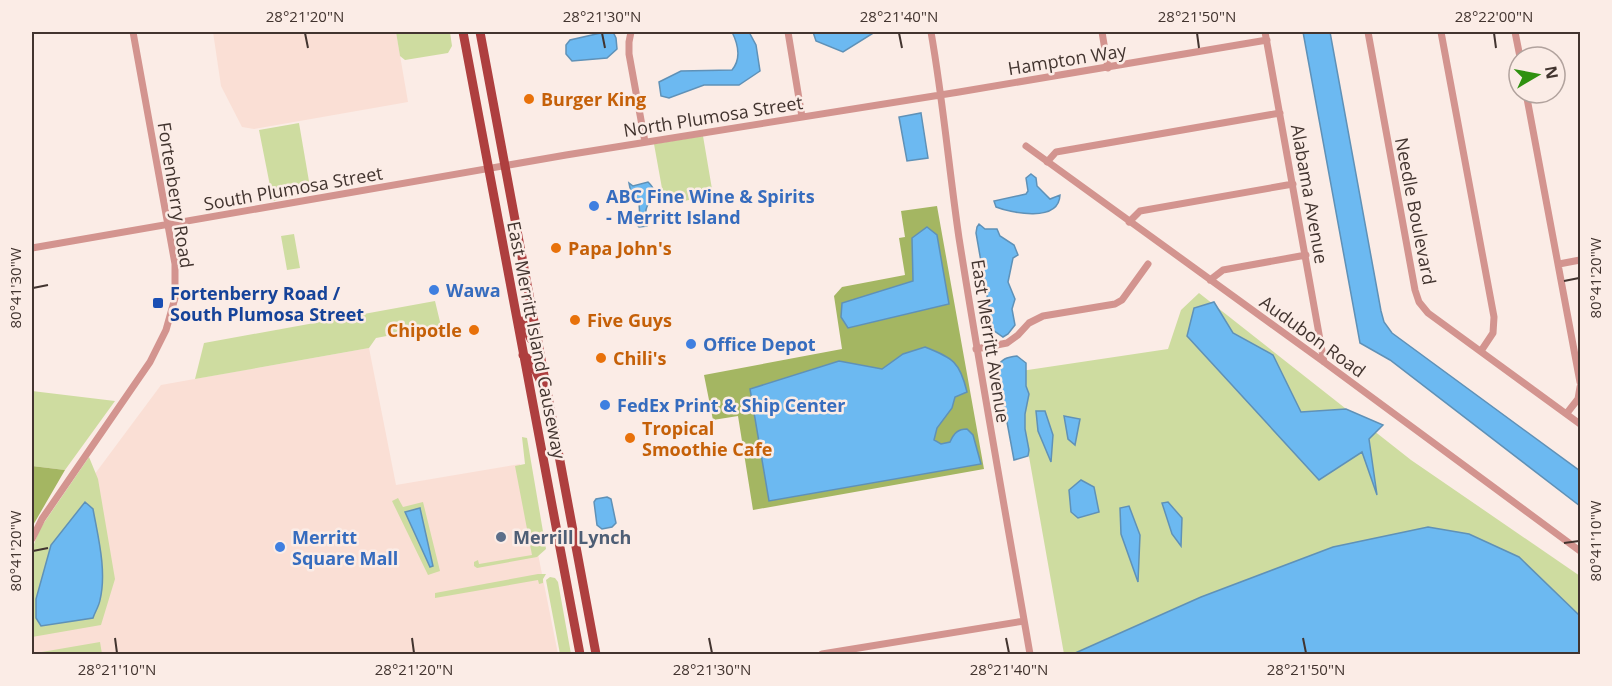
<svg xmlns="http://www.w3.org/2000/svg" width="1612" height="686" font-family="'Open Sans',sans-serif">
  <rect width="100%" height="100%" fill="#fbece6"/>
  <path fill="#fadfd5" d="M213 32H396L408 102 254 129 242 127 221 86Z
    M369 348 396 485 520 464 558 654H32V595L71 506 161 385Z"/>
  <path fill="#cedca0" d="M396 32H450L452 46 448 53 405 60 400 56Z
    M299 123 311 193 273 201 259 130Z
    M703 136 713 195 665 205 654 144Z
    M294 234 300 268 287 270 281 236Z
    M1199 293 1411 460 1580 576V654H1064L1014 372 1168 349 1181 310Z
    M435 301 441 326 376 338 369 348 195 379 204 343Z
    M32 391 115 401 65 470 32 466Z
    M522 437 527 438 546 549 537 557 477 568 474 566V562L478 560 479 564 532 555 515 466 525 464Z
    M89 457 98 479 115 579 101 625 32 637V550L39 530Z
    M398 498 403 507 423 502 440 571 428 575 392 501Z
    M538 574H546L543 579V583L539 584 538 580 435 598V593Z
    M550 577 555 578 558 582 571 654H560L546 580Z
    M100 642 102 654H35L36 653Z"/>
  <path fill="#a4b662" d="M937 206 984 469 753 510 738 416 713 420 704 375 842 349 834 296 842 287 905 275 899 238 905 237 901 211Z
    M32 466 65 470 32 527Z"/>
  <path fill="#6cb9f1" stroke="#5f91b7" stroke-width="1.5" d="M605 32H613L616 38 617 49 607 58 572 61 566 54V45L570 40Z
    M732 32H749L756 45 760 71 739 85H704L669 98 661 96 659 82 681 71 732 70C742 58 738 44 732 32Z
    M813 32H875L843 52 816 41Z
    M1303 32H1330L1381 311 1384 322 1392 333 1580 471V506L1390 360 1360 343Z
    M921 113 928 158 907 161 899 117Z
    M1031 174 1036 178 1037 186 1050 199 1060 195C1059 223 1011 213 996 207L994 201 1026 194 1028 191 1026 178Z
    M648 182C662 195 648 198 646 210 645 215 647 221 647 226L639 227 634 221 640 219 639 203 635 197 633 196 629 200 624 193H631L629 183 633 186Z
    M979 224 985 229H997L1000 236 1014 245 1018 255 1013 258 1008 282 1015 299 1012 309 1015 325 1008 334 1003 337 993 330 976 233 977 227Z
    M927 227 937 235 949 304 848 328 841 317 842 303 913 281 912 238Z
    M1214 302 1233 333 1273 355 1301 412 1346 409 1383 425 1369 439 1377 495 1362 452 1319 480 1187 336 1194 308Z
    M925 347C953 358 960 362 967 392L955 397 952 408 937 428 934 440 941 444 950 442C954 433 958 429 967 429L973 435 981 464 769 501 750 389 839 361 882 369 903 354Z
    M1017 356 1026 363V386L1029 394 1025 414V429L1029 450 1028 456 1014 460 997 368C1001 359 1007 357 1017 356Z
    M1036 411H1045L1053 435 1051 462 1038 431Z
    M1064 416 1080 419 1075 445 1068 439Z
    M1081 480 1094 487 1099 512 1078 518 1071 512 1069 490Z
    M607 497 611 499 616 523 612 527 602 529 597 525 594 502 596 499Z
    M85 502 93 509C98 537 107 571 100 600 99 606 95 612 93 618L41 626 36 618V599L51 545Z
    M1168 502 1182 518 1181 546 1172 534 1162 503Z
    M1129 506 1140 535 1138 582 1121 534 1120 508Z
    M420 508 433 566 430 567 405 512Z
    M1428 527 1469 534 1519 557 1580 616V654H1073L1201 597 1333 547Z"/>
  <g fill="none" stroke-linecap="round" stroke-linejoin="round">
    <path stroke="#d3948f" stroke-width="7" d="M631 32 629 42V54L645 142
      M788 32 802 117
      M931 32C943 100 949 169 959 238 981 377 1006 516 1030 654
      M1102 32 1108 68
      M1265 32 1324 362
      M1368 32 1415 290 1419 302 1428 313 1580 424
      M1441 32 1494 317 1493 333 1481 351
      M1515 32 1520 57
      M1526 93 1580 382
      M1026 146 1324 362 1580 551
      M1047 162 1056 152 1280 113
      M1129 222 1140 211 1293 184
      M32 248 566 155 959 92 1267 40
      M1559 264 1580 260
      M1210 280 1223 270 1306 255
      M976 349 1007 343 1018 335 1029 323 1043 316 1115 304 1122 300 1148 264
      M1567 413 1578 399 1580 387
      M32 539 42 519 150 362 166 330 175 298V264L133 32
      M822 654 1024 621"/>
    <path stroke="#ae3f3f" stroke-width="9" d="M463 32 580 654
      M480 32 596 654
      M522 321 531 339 538 342
      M523 355 531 361 544 388"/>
  </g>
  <path fill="none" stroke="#42342f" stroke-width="2" d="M305 33 308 48M602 33 605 48M899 33 902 48M1197 33 1199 48M1494 33 1496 48M1564 281 1579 278M33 288 48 285M1564 543 1579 541M33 551 48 548M115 638 117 653M412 638 414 653M709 638 712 653M1006 638 1009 653M1303 638 1306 653"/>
  <g fill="#e8710a" stroke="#fbece6" stroke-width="2">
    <circle cx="529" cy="99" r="6"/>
    <circle cx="556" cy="248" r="6"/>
    <circle cx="575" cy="320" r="6"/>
    <circle cx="474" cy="330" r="6"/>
    <circle cx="601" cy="358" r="6"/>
    <circle cx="630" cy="438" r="6"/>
  </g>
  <g fill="#3f7fe0" stroke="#fbece6" stroke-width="2">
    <circle cx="594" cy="206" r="6"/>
    <circle cx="434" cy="290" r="6"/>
    <circle cx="691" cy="344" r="6"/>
    <circle cx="605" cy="405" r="6"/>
    <circle cx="280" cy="547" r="6"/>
  </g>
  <rect fill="#1a4fb4" stroke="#fbece6" stroke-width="2" x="152" y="297" width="12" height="12" rx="3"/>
  <circle fill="#5c6f8a" stroke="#fbece6" stroke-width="2" cx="501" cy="537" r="6"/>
  <g text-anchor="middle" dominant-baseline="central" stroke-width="5" stroke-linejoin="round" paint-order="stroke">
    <g font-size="18" fill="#42342f" stroke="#fbece6">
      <text transform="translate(1067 59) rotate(-9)">Hampton Way</text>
      <text transform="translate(713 116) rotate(-9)">North Plumosa Street</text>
      <text transform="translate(293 188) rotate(-10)">South Plumosa Street</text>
      <text transform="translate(1310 194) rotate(80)">Alabama Avenue</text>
      <text transform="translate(176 195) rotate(81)">Fortenberry Road</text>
      <text transform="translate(1416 211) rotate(79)">Needle Boulevard</text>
      <text transform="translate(1313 336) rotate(36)">Audubon Road</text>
      <text transform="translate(537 340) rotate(79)">East Merritt Island Causeway</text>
      <text transform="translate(991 341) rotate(81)">East Merritt Avenue</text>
    </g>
    <g font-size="18" font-weight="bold" fill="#c56008" stroke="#fbece6" text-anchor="start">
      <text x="541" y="99">Burger King</text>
      <text x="568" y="248">Papa John's</text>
      <text x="587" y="320">Five Guys</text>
      <text x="462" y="330" text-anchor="end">Chipotle</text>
      <text x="613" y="358">Chili's</text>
      <text x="642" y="428">Tropical<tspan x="642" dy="21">Smoothie Cafe</tspan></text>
    </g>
    <g font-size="18" font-weight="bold" fill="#366cbe" stroke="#fbece6" text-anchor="start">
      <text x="606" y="196">ABC Fine Wine &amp; Spirits<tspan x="606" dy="21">- Merritt Island</tspan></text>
      <text x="446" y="290">Wawa</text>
      <text x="703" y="344">Office Depot</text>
      <text x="617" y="405">FedEx Print &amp; Ship Center</text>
      <text x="292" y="537">Merritt<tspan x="292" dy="21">Square Mall</tspan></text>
    </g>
    <g font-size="18" font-weight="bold" fill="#164399" stroke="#fbece6" text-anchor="start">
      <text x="170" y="293">Fortenberry Road /<tspan x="170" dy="21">South Plumosa Street</tspan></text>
    </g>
    <g font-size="18" font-weight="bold" fill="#4e5e75" stroke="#fbece6" text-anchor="start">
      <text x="513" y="537">Merrill Lynch</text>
    </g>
  </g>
  <rect width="1612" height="686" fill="none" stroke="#fbece6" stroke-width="66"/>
  <g transform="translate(1537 75) rotate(80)"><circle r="28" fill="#fbece6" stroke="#b1a29d" stroke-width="1.5"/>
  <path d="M0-4.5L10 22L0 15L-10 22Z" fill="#2f9110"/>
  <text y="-9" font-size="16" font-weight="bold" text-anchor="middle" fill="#42342f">N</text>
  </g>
  <rect x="33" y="33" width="1546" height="620" fill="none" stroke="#42342f" stroke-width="2"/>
  <g font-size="15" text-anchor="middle" fill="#42342f">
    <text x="305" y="22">28°21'20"N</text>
    <text x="602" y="22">28°21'30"N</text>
    <text x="899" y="22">28°21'40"N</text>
    <text x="1197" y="22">28°21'50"N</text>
    <text x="1494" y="22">28°22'00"N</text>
    <text transform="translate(1596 278) rotate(-90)" y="5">80°41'20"W</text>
    <text transform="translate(16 288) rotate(-90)" y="5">80°41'30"W</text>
    <text transform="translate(1596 541) rotate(-90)" y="5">80°41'10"W</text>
    <text transform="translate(16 551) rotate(-90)" y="5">80°41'20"W</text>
    <text x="117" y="675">28°21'10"N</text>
    <text x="414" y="675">28°21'20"N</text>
    <text x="712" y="675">28°21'30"N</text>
    <text x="1009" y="675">28°21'40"N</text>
    <text x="1306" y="675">28°21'50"N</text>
  </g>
</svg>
